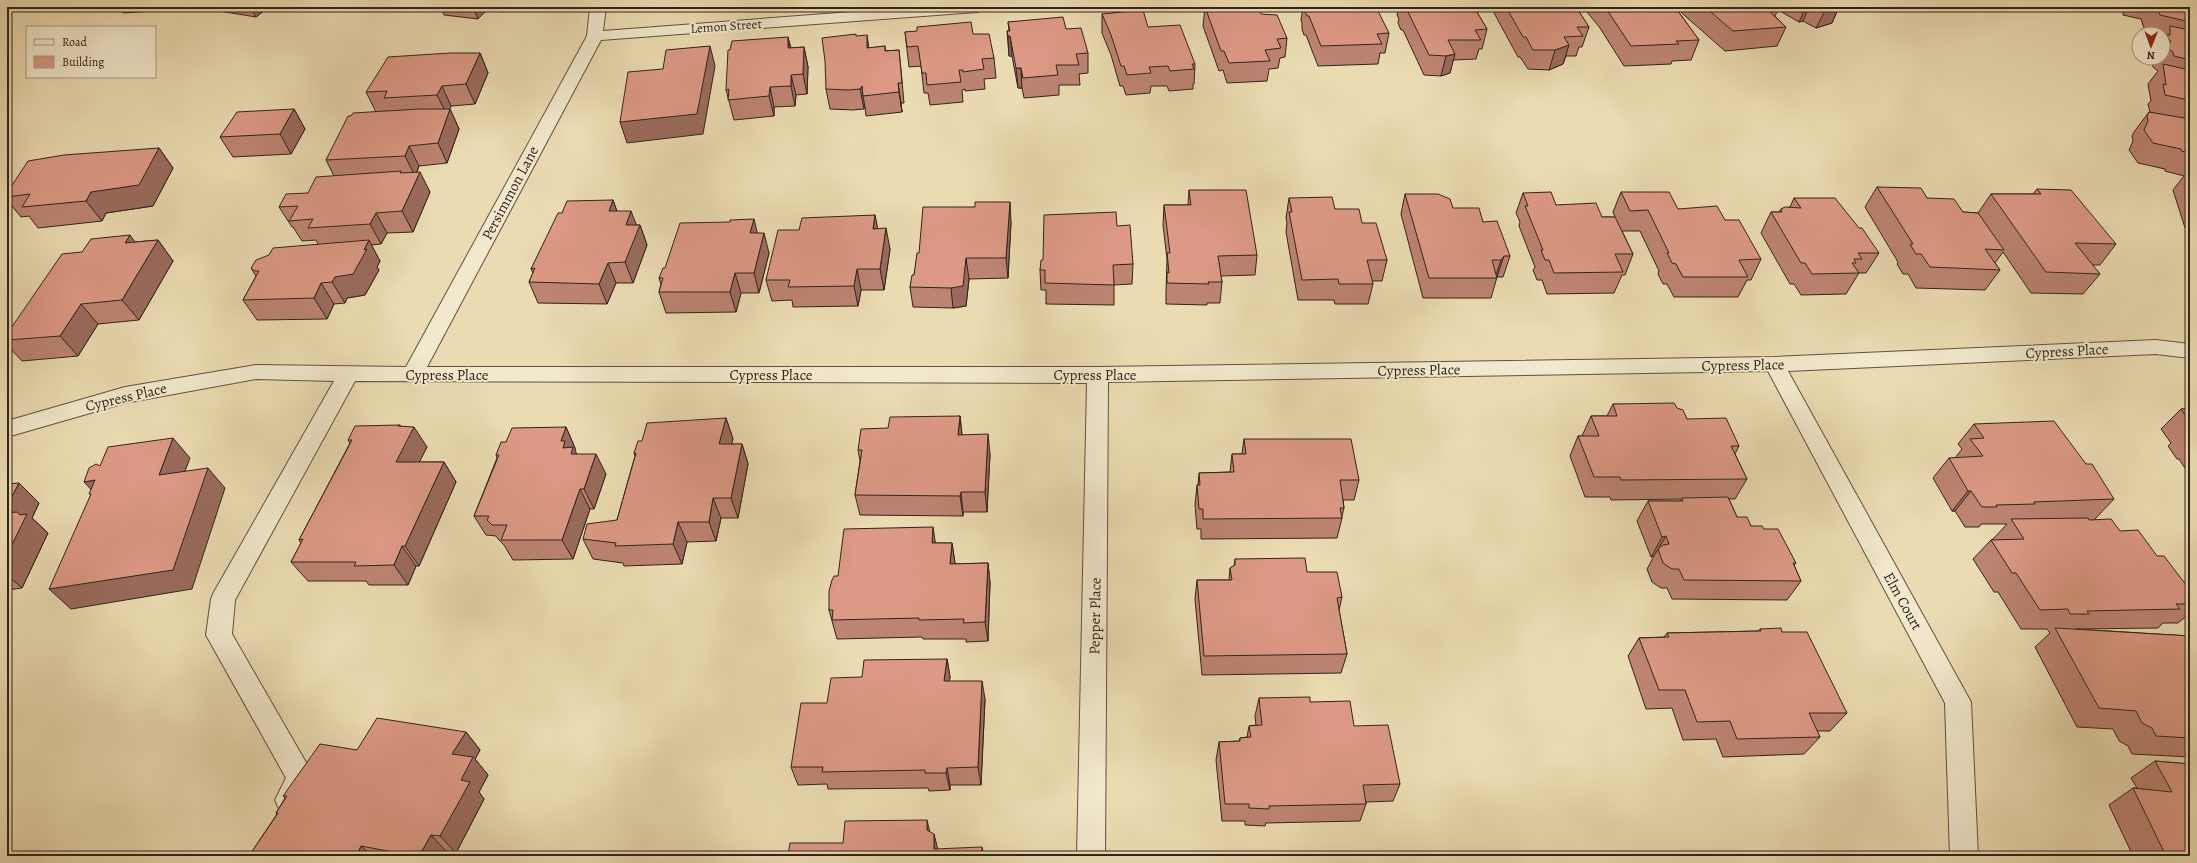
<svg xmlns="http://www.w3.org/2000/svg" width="2197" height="863" font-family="Alegreya,serif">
  <rect width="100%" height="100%" fill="#ebdbb2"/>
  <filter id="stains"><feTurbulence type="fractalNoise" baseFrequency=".005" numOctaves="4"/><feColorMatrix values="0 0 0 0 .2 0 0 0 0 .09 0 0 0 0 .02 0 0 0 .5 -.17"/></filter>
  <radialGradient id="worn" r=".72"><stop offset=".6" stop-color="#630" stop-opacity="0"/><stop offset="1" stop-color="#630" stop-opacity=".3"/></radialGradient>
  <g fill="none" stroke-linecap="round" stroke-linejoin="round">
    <defs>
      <path id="minor" d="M590 7H606L603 31 917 7H985L982 10 977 12 601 40 427 367H1098L1774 357 2156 340 2190 344V358L2156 354 1788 371 1971 702 1978 856H1950L1945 703 1768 371 1108 382 1105 856H1077L1087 383 355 381 235 600 232 634 315 778 299 809 289 813 279 809 275 800 286 778 206 635 211 599 214 592 334 381 256 379 125 403 7 437V421L125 387 256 365 406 367 587 36Z"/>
    </defs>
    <use href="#minor" stroke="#605141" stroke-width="2"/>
    <use href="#minor" fill="#f2e8cd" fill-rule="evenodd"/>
  </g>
  <path fill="#bd8472" stroke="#32231b" d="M114 7H169L167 10 123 13 120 7 114 8Z
    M206 7H269L256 17 207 9Z
    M441 7H508L503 12 487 10 478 19 444 15Z
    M1205 7 1261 14 1287 38 1285 57 1280 58 1278 68 1269 69 1267 81 1227 83 1223 70 1219 71 1203 26Z
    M1303 7H1357L1358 8 1389 33 1385 53H1380L1378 64 1318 66 1306 35H1304L1302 29V23L1301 20Z
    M1399 7H1474L1487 29 1482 49H1479L1476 59 1453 60 1450 73 1441 76 1424 75 1403 30H1401L1398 23 1399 19 1397 15Z
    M1495 7H1576L1589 27 1582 47H1579L1576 56H1566L1563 64 1549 70 1528 69 1520 57H1518L1494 13Z
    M1583 7H1675L1699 40 1691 60 1672 61 1671 64 1624 66 1600 28Z
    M1679 7H1841L1840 8 1838 9 1832 23 1816 28 1803 21 1799 22 1778 10 1775 16 1786 27 1777 46 1725 51 1684 15 1678 9Z
    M2123 7H2190V231H2186L2173 190 2184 176 2165 171V169L2138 163 2129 150 2133 141 2132 136 2134 132 2149 112H2150L2148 104 2151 101 2148 84 2158 71 2153 67 2152 62 2154 58H2163V34H2146L2141 19 2123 15Z
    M1102 14 1148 27 1195 64 1194 84H1193V89L1169 91 1167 86H1151L1150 93 1126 95 1123 86H1120L1111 55 1102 33Z
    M1008 22 1066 29 1088 53V73L1079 74 1080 85H1059V95L1024 98 1022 88H1018L1012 56H1009L1007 31H1009Z
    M905 32 973 34 994 58 996 78 984 79 985 89 965 91V89L962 90 963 102 930 105 928 93H924L921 66 909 67Z
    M856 36 869 48 885 46 886 51 899 50 901 70 904 103H901L902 112 866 116 865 107 864 109 853 110 830 109 826 89Z
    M788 37 791 48 804 47 808 67 807 94 796 95 795 106 774 107V116L734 120 726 90Z
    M480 53 488 73 475 104 451 106 449 109H450L459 129 447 163 419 166 417 172 430 192 413 232 387 233 381 244 371 245 380 261 377 267 379 270 365 295 347 298 345 303 334 304 327 319 257 320 243 300 256 276 251 268 318 244 316 240 302 241 293 227H292L279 207 308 193 334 176 326 160 351 116 376 112 366 92Z
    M294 109 305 129 291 154 233 157 220 137Z
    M159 148 173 168 153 206 106 213 102 221 38 228 29 216 21 217 7 200V193Z
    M1877 187 1927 198 1963 212 1978 213 1991 194H2033L2037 189 2116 244 2100 265H2092L2100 274 2083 294 2031 293 2003 252 1995 263 2000 270 1985 290 1916 288 1908 274H1903L1897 264 1898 262 1865 207Z
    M1189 190 1257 255 1255 275 1221 276 1222 282 1220 303H1207V305L1166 304V293L1167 259 1163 225 1164 205H1188Z
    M1621 192 1678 209 1725 220 1761 259 1751 280H1747L1738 297H1674L1667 284H1663L1658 274 1659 271 1640 231H1622L1633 254 1625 275H1622L1614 293 1547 294 1542 280H1537L1533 270 1535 267 1519 226 1520 222 1516 213 1523 193 1556 205 1602 217H1615L1613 212Z
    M1405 194 1453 208 1483 222 1510 256 1503 277H1497L1491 298H1423L1401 214Z
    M1289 198 1335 209 1362 223 1387 260 1382 281H1372L1373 284 1368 304H1335L1334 300H1298L1286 232 1287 223 1286 218Z
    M1794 198 1879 253 1866 273H1859L1846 294 1801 295 1794 284H1790L1761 233 1771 212H1779L1781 209 1790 207Z
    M613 200 617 211 636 225H640L647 245 633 283H616L607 304 538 303 529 282 533 273 531 269 562 213Z
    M875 215 877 229 890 249 884 290H861L858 306 793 307 792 300 772 301 766 280 799 230Z
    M1011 222 1008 278 969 279 966 306 953 308 913 307 910 287 914 275 919 253Z
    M1117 226 1133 264 1132 284 1114 285V305L1046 304V290H1041L1040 270 1043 260Z
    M757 233 769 253 759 293H741L736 312 666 313 659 292 661 284 659 278 665 268Z
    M158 240 173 261 139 320 98 324 78 356 22 361 7 345V334L82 252 135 242Z
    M1613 404 1677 408 1687 419 1739 446 1735 454 1747 479 1735 499H1729L1737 517 1751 526 1764 529 1796 563 1794 565 1801 581 1787 600 1672 599 1667 588H1661L1652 582 1647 569 1654 556 1651 557 1637 521 1648 501H1680L1681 499 1611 500 1610 497H1585L1570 456 1578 436H1582L1591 416H1607Z
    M2181 409H2190V476L2179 459H2177L2168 446 2171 443 2161 429Z
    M960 416 962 435 990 454 987 512H963V516L860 515 855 495 860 461 858 450 888 428Z
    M726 418 733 439 731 444H742L748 464 738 518H721L716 541 687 542 682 564 624 566 623 563 593 559 583 539 617 520 635 456 634 453 642 441Z
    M1974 424 2114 499 2095 519 2120 531 2157 556 2190 590V613L2178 623H2163L2158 628 2076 629 2190 636V757L2132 754 2128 746 2119 741 2113 729 2077 727 2035 647 2050 633 2047 629H2021L1998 592H1994L1973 559 1991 540 1993 539 2007 524H1981L1979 527H1965L1955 511H1952L1933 478 1949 458H1955L1962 449 1958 444Z
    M401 426 427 447 419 462H444L456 482 419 566H416L408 585H369L366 581H308L291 562 301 543 299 540 350 443 348 440Z
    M566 427 575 448V450L576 454 606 474 594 509H590L573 559 513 560 504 545 499 540 496 536 486 535 474 516 497 458 496 455 506 442Z
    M1244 439 1359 480 1354 500H1343L1344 508 1342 516V518L1337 538 1201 539V529H1197L1195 505 1197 485H1198L1199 473 1230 472 1232 454H1242Z
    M7 484 39 503 32 518 48 533 22 588 7 590Z
    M936 543H952L955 564 988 563 990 583 988 641 966 642V639H923L922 637 837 639 829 610 838 576Z
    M1235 559 1307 572 1342 597 1339 610 1347 654 1341 673 1202 675 1195 599 1197 580H1229L1230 568 1234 566Z
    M1760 629 1782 632 1847 713 1830 731H1817L1820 737 1804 754 1723 757 1716 739 1683 740 1672 708 1646 709 1628 656 1639 638 1664 637 1667 633 1758 631Z
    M947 659 950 677 949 681 985 699 981 785H950V790L929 791 928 788 828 789 827 784 798 785 791 767 827 703 862 677Z
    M1259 698 1310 702 1354 726 1400 784 1393 801 1366 802V804L1360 821 1266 823 1265 826 1245 825V821H1222L1216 760 1219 742 1239 741 1240 738 1247 737 1249 726 1256 725 1255 716Z
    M466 732 480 750 475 759 488 775 479 792 484 799 456 853 446 851 444 856H249L277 814 276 813 285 798 283 796 357 750Z
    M2155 761 2190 764V856H2133L2109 805 2133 788H2137L2131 778Z"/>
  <path fill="#9a6b5d" stroke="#32231b" d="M164 7H169L167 10Z
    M250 7H269L256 17Z
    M473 7H486L487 10 478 19Z
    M501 7H508L503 12Z
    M1806 7H1809L1803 21 1799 22Z
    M1823 7H1841L1840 8 1838 9 1832 23 1816 28 1826 9Z
    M867 35 870 55 867 48Z
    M1008 36H1010L1012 56H1009Z
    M788 37 792 56 788 48Z
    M1569 45 1563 64 1549 70 1555 50Z
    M710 46 715 66 703 134 627 143 620 122Z
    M804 47 808 67 807 94 803 74Z
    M480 53 488 73 475 104 466 84Z
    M1455 54 1450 73 1441 76 1446 56Z
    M1016 68H1021L1022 88H1018Z
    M791 75 796 95 795 106 791 86Z
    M898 83 901 103 902 112 899 92Z
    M442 86 451 106 447 115 437 95Z
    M862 86 863 96 865 107 864 109 860 89Z
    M770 87 774 107V116L769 96Z
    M294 109 305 129 291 154 280 134Z
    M450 109 459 129 447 163 438 143Z
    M409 146 419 166 415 176 405 156Z
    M159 148 173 168 153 206 106 213 102 221 86 201 91 192Z
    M420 172 430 192 413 232 402 211Z
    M613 200 620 221 609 211Z
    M1010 202 1011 222 1008 278 1006 258Z
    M631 211 638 229 640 225 647 245 633 283 625 262 626 225Z
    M376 213 387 233 381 244 370 224Z
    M875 215 879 235 873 229Z
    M754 219 759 240 750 233Z
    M886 228 890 249 884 290 880 269Z
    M764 233 769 253 759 293 754 273Z
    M130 235 145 256 125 243Z
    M158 240 173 261 139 320 122 300Z
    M369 240 380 261 377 267 379 270 365 295 347 298 345 303 332 282 335 277 364 250Z
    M1504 256 1497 277 1495 278 1501 260Z
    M966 258 969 279 966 306 953 308 951 288Z
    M608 263 616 283 607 304 599 284Z
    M857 269 861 290 858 306 854 286Z
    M735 273 741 293 736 312 730 292Z
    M321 283 334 304 327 319 314 298Z
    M81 304 98 324 78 356 60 336Z
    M7 310 12 316 7 325Z
    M960 416 962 436 958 435Z
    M726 418 733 439 726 464 719 444Z
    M400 425 408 438 414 427 427 447 409 482 396 462 398 426Z
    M566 427 575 448V450L583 468 563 448 561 441Z
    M988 434 990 454 987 512 985 492Z
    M173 438 190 458 176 495 159 475Z
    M742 444 748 464 738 518 731 498Z
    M596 454 606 474 594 509 584 489Z
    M444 462 456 482 419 566 405 546Z
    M208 468 225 488 192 589 71 609 49 589Z
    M95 480 103 502 84 482Z
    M19 483 39 503 32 518 48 533 22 588 7 575V506Z
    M580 489 590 509 573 559 562 540Z
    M1968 491H1971L1955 511H1952Z
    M961 492 963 512V516L960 496Z
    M713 498 721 518 716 541 709 522Z
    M678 522 687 542 682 564 673 544Z
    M933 527 936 547 932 543Z
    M1666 536 1654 556 1651 557 1662 537Z
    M952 543 955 563 953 584 950 564Z
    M402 546 416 566 408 585 394 565Z
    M988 563 990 583 988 641 985 622Z
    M947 659 950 677 947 699 944 681Z
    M982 681 985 699 981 785 978 767Z
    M466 732 480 750 475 759 488 775 479 792 484 799 456 853 440 836 452 754Z
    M947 768 950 785V790L946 773Z
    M927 820 931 837 927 830Z
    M934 834 938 850 934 849Z
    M431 835 446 851 444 856H419Z
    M361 846 372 856H356Z
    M982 847 984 856H982Z"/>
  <path fill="#dc9985" stroke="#32231b" d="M1205 7H1258L1261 14 1277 15 1287 38 1277 39 1281 48 1265 50 1270 61 1229 63 1224 51H1221Z
    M1306 7H1357L1358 8 1376 7 1389 33 1377 34 1382 44 1321 46 1309 16H1307L1304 10H1308Z
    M1403 7H1474L1487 29 1475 30 1481 40H1448L1455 54 1446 56 1429 55 1407 10H1405Z
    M1506 7H1576L1589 27H1577L1583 36 1564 37 1569 45 1555 50H1533L1526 37H1523Z
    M1605 7H1675L1699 40 1676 41 1679 44 1631 46Z
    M1705 7H1777L1779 9 1768 10 1786 27 1733 31Z
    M1822 7H1831L1826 9Z
    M2157 7H2190V22L2160 15Z
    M1143 10 1148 27 1180 25 1195 64H1192L1194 69 1170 71 1168 66 1149 67 1151 73 1127 75 1124 66H1121L1111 35 1102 14Z
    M1063 17 1066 29 1081 28 1088 53 1076 54 1079 65H1056L1058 75 1023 78 1021 68H1016L1010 36H1008L1007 31H1010L1008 22Z
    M971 22 973 34H989L994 58 982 59 984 69 963 72V70H959L961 82 927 85 926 73H922L918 46 907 47 905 32 917 31V27Z
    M2170 26 2190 30V60L2174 56 2173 52 2167 48 2166 43 2171 42 2168 37 2167 35H2170Z
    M856 34V36L867 35V48L885 46V51L899 50 902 83H898L899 92 863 96 862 86 860 89 849 90 826 89 825 61 822 38Z
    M788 37V48L804 47 803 74 791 75V86L770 87 769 96 728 100 729 89 726 90 728 50H730L732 41Z
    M710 46 697 114 620 122 628 72 663 69 666 50Z
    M450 53H480L466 84 442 86 437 95 384 98 387 91 366 92 388 57Z
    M2163 64 2190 70V107L2189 100 2165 95 2163 84 2166 85Z
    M294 109 280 134 220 137 237 112Z
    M419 109H450L438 143 409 146 405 156 326 160 348 116H351L353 113Z
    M2149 112 2190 119V153L2181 151V149L2153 143 2144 130 2148 121 2147 116Z
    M159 148 139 185 91 192 86 201 22 207 30 194 7 197V193L28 161 64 155Z
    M401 171 400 173 420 172 402 211 376 213 370 224 308 228 313 219 289 221 298 206 279 207 286 194 308 193 316 177Z
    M1877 187 1921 188 1927 198 1954 199 1963 212 1978 213 2004 250 1985 249 2000 270 1930 267 1921 254H1916L1910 244H1913Z
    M2037 189 2071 190 2116 244 2075 243 2100 274 2046 272 1991 194H2041Z
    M1189 190H1246L1257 255 1218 256 1222 282H1208L1209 284 1167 283V272L1169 273 1167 253H1170L1164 205H1191Z
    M1551 192 1556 205 1596 203 1602 217H1615L1633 254H1615L1623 272 1554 273 1549 260H1545L1541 250H1543L1525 206H1528L1523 193Z
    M1621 192H1669L1678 209 1717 206 1725 220H1739L1761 259 1739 260 1748 277H1683L1676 264 1672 263 1667 253H1669L1648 210 1630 211Z
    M1405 194H1438L1450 199 1453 208H1479L1483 222 1497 221 1510 256H1504L1501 260H1492L1497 278H1429Z
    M1332 197 1335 209H1359L1362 223H1376L1387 260H1367L1373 284H1339L1338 279 1302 280 1289 212H1292L1289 198Z
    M1794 198H1835L1859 228H1862L1879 253H1858L1862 259H1854L1856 263H1852L1859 273 1812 274 1805 263H1801L1771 212H1782L1781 209 1785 207 1801 208Z
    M613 200 609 211H631L626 225H640L625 262 608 263 599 284 529 282 535 268 531 269 558 213H562L567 201Z
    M975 202H1010L1006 258H966L963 286 951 288 910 287 912 275H914L917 253H919L923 207H975Z
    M1116 212 1117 226 1130 225 1133 264 1113 265 1114 285 1045 283V270H1040L1041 260H1043L1044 215Z
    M875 215 873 229 886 228 880 269H857L854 286 788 287 790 280H766L778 230H799L802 218Z
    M754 219 750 233H764L754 273H735L730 292H659L663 278H659L663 268H665L680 223 730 222V220Z
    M130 235 125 243 158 240 122 300 81 304 60 336 7 340V334L62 254 82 252 91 239Z
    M369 240 364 250 367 249 353 274 335 277 332 282 321 283 314 298 243 300 259 271H255L251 268 256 260 269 255 273 248Z
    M1674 403 1677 408 1683 410 1687 419 1726 418 1739 446H1731L1747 479 1621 480 1620 477H1594L1578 436H1599L1591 416H1617L1613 404Z
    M2181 409H2190V422Z
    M960 416 958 435 988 434 985 492H961L960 496 855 495 862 450H858L861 429 888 428 890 417Z
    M726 418 719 444H742L731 498H713L709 522H678L673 544 615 546 616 543 583 539 587 524 617 520 636 453H634L638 441H642L647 423Z
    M2054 421 2086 464H2092L2114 499 2034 502 2035 504 1996 505 1997 507H1982L1971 491H1968L1949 458 1983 456 1970 439 1984 438 1974 424Z
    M400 425 398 426 414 427 396 462H444L405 546H402L394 565 354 566 356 562H291L303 539 299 540 352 440H348L355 426Z
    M566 427 561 441H565L563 448 573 447 571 454H596L584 489H580L562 540H501L507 525H492L487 520 489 516H474L499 455H496L501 442H506L512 428Z
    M173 438 159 475 208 468 173 570 49 589 91 494H89L95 480 84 482 89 468 96 464 100 466 108 447Z
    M1244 439H1351L1359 480H1340L1344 508H1340L1342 518 1203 519V509H1199L1197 485H1200L1199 473 1234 472 1232 454H1246Z
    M19 483 7 506V484Z
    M1728 497 1737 517H1747L1751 526H1762L1764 529H1778L1796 563H1793L1801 581 1684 580 1679 569H1672L1663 563 1658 549 1663 545 1669 544 1666 536 1662 537 1648 501H1683L1682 498Z
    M17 512 20 515 27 514 7 555V513Z
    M2088 518 2089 520 2111 519 2120 531 2138 530 2157 556H2164L2190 590V604H2176L2180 609 2087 611 2089 614H2070L2068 609 2040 610 2016 573H2012L1991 540 2024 539 2011 519Z
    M933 527 932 543H952L950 564 988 563 985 622 963 623 964 619 919 620V618L832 620 833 610H829V591L832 580 834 576H838L844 529Z
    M1305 558 1307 572H1337L1342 597 1337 598 1347 654 1204 656 1197 580H1232L1230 568 1235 565V559Z
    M1781 628 1782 632H1807L1847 713H1809L1820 737 1737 739 1730 721 1697 722 1685 690H1659L1639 638 1669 637 1667 633 1761 631 1760 629Z
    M2055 628 2190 636V738L2156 736 2152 728 2142 723 2136 711 2099 708Z
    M947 659 944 681H982L978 767 947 768 946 773H925V770L822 772 823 767H791L801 703H827L831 678 862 677 864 660Z
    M1310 697V702L1350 701 1354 726 1388 725 1400 784 1363 785 1366 804 1269 806V809L1249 808V804H1225L1219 742 1240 741V738L1251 737 1249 726 1262 725 1259 698Z
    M377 718 466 732 452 754 473 757 461 780 470 782 440 836 431 835 419 856H414L361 846 356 856H249L278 813H276L287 796H283L320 744 357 750Z
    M2155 761 2190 764V856H2166L2133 788 2172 792Z
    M927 820V830L934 834V849L982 847V856H788L790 843H843L845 821Z"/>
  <g text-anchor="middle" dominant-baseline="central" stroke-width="4" stroke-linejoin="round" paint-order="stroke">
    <g font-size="13" fill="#32231b" stroke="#f2e8cd">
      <text transform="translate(726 26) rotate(-4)">Lemon Street</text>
    </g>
    <g font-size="15" fill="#32231b" stroke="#f2e8cd">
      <text transform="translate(510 193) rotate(-62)">Persimmon Lane</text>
      <text transform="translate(2067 351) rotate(-3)">Cypress Place</text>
      <text transform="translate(1743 365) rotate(-1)">Cypress Place</text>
      <text transform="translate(1419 370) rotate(-1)">Cypress Place</text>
      <text x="447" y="375">Cypress Place</text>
      <text x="771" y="375">Cypress Place</text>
      <text x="1095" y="375">Cypress Place</text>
      <text transform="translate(126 397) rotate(-13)">Cypress Place</text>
      <text transform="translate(1903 601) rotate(61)">Elm Court</text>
      <text transform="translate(1095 616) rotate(-89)">Pepper Place</text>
    </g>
  </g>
  <rect width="2197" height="863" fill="none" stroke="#ebdbb2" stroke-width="24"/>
  <rect x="8" y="8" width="2181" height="847" fill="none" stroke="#32231b" stroke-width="2"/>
  <rect x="12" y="12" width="2173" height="839" fill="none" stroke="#32231b"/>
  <rect x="26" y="26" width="130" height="52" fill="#f2e8cd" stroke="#a59986"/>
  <rect x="34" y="39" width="20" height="6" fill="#f2e8cd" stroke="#a59986"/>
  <text x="62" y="46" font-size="12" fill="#32231b">Road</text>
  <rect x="34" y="56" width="20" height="12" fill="#dc9985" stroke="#a59986"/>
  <text x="62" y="66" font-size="12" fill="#32231b">Building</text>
  <g transform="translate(2151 46) rotate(181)"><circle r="19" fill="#f2e8cd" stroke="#a59986"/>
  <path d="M0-3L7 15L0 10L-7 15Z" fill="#8f2418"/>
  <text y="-6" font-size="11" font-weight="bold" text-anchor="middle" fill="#32231b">N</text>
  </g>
  <rect width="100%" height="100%" filter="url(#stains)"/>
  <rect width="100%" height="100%" fill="url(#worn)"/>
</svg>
